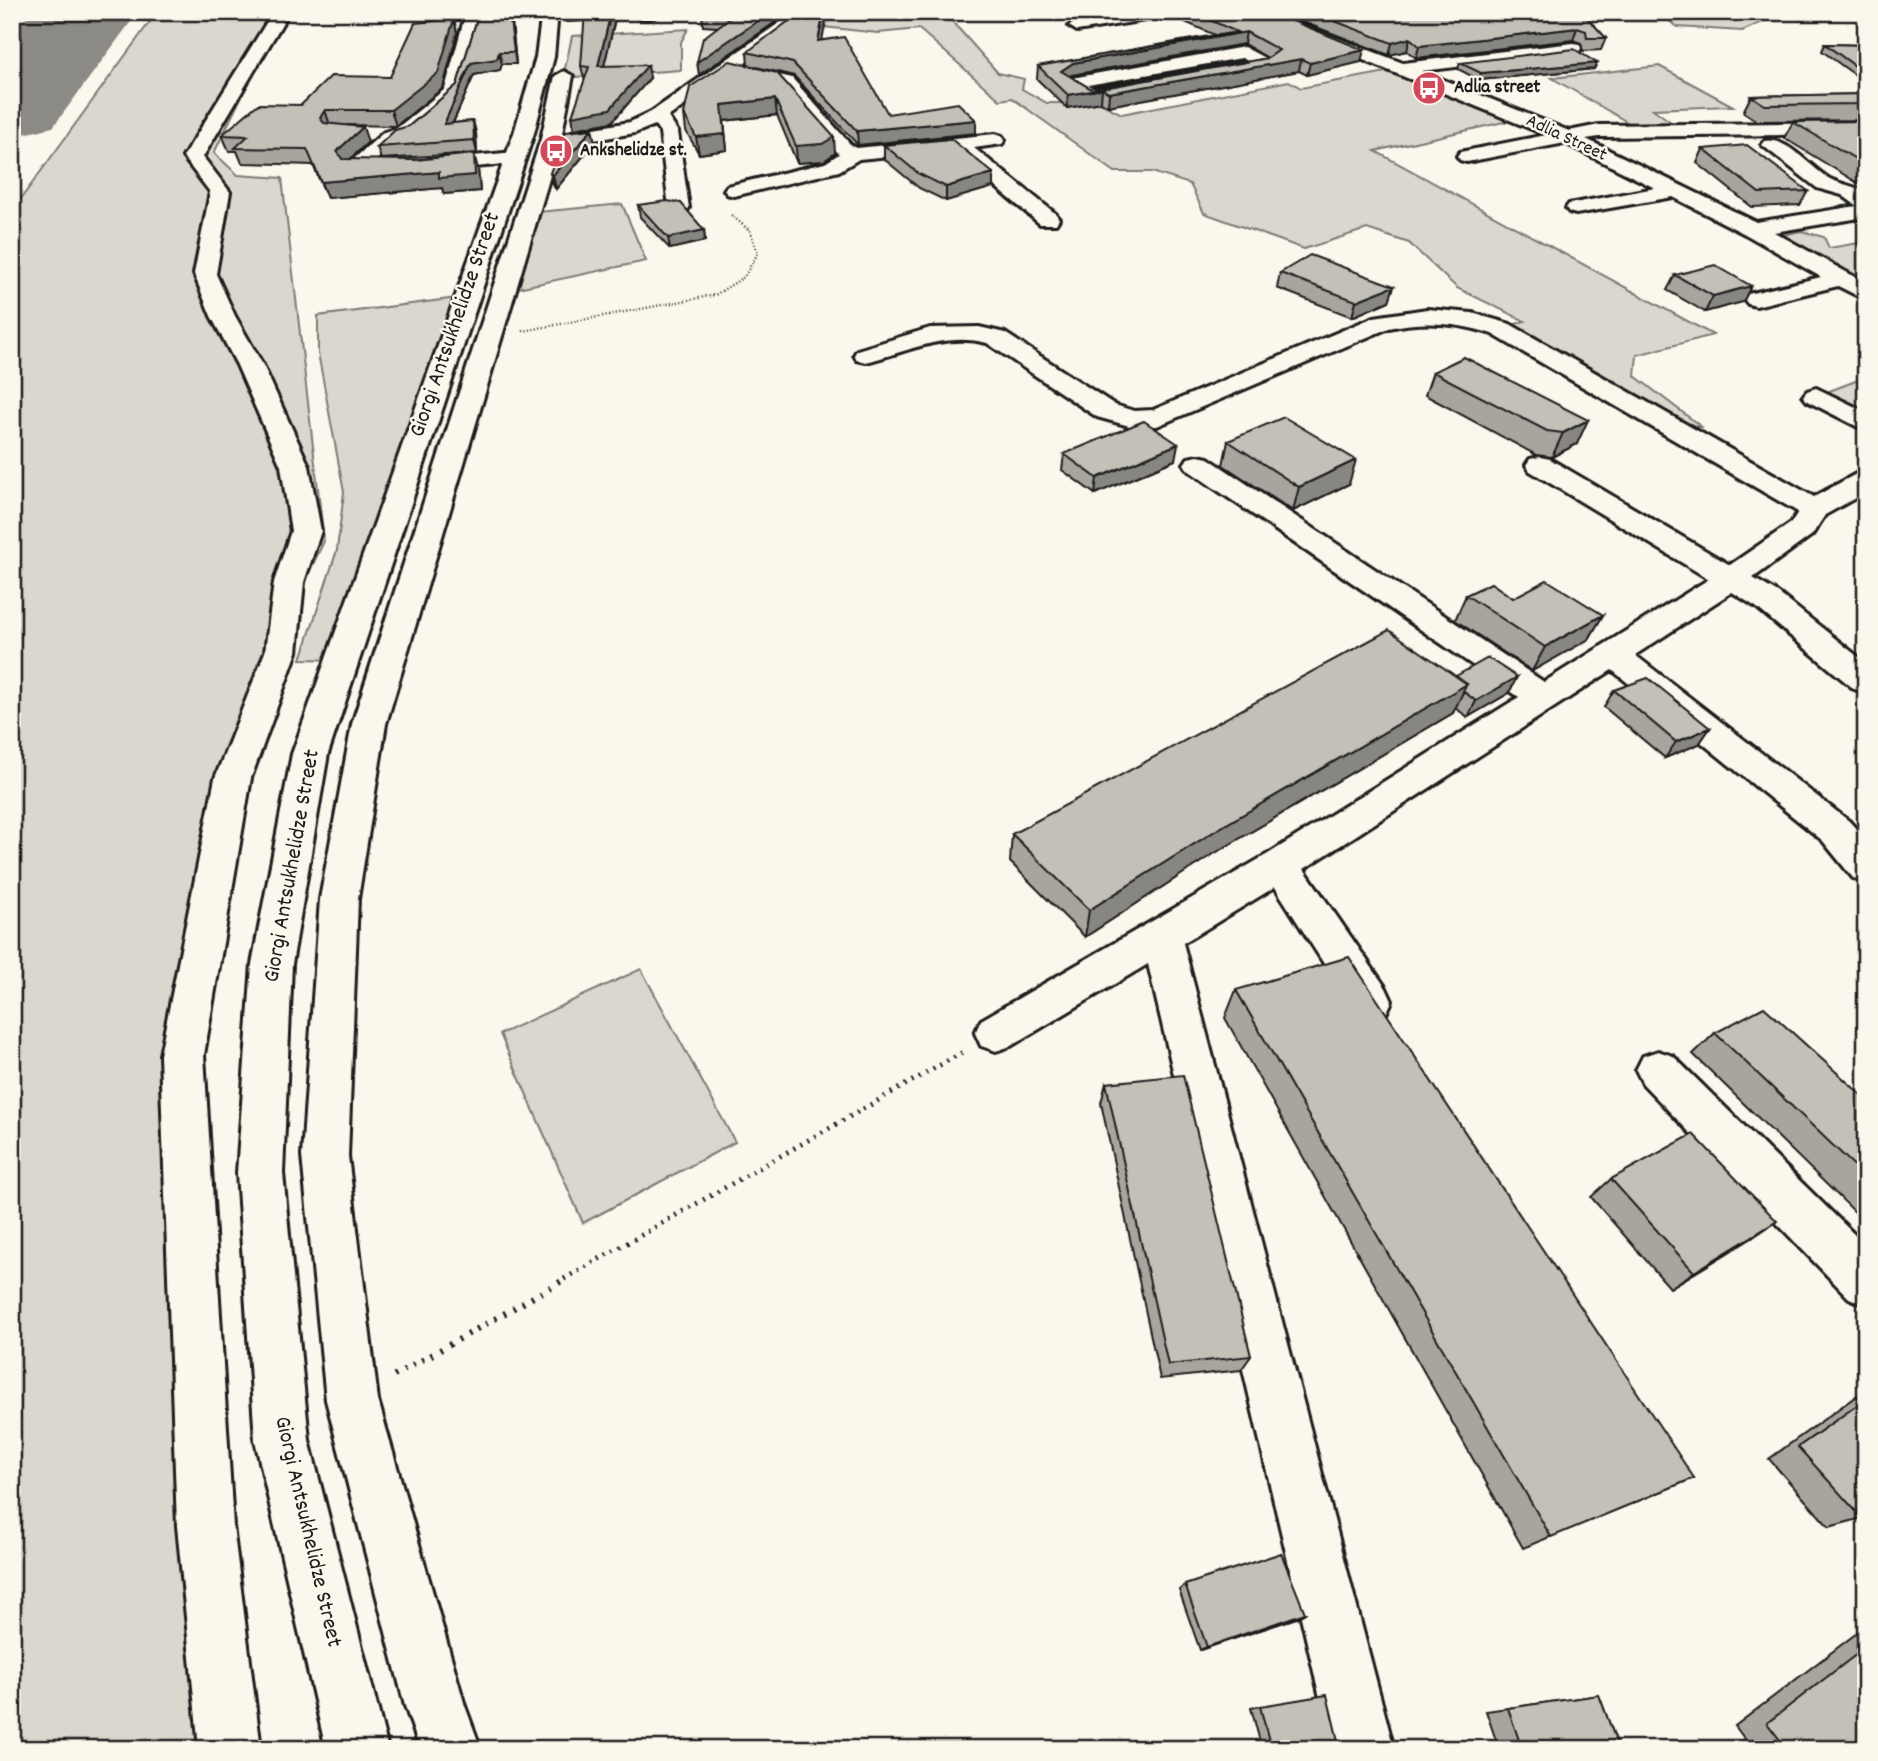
<svg xmlns="http://www.w3.org/2000/svg" width="1878" height="1761" font-family="Dekko,sans-serif">
  <rect width="100%" height="100%" fill="#fbf7ec"/>
  <filter id="ink" filterUnits="userSpaceOnUse"><feTurbulence type="fractalNoise" baseFrequency=".0143" numOctaves="2"/><feDisplacementMap in="SourceGraphic" scale="14" xChannelSelector="R" yChannelSelector="G"/><feConvolveMatrix kernelMatrix="1 2 1 2 8 2 1 2 1" color-interpolation-filters="sRGB"/></filter>
  <g filter="url(#ink)">
    <path fill="#dad7ce" stroke="#7b7a75" stroke-width="2" d="M157 12H283L214 153 238 175 282 178 324 541 223 756 172 1053 207 1749H12V211Z
      M807 12 860 15 865 12H944L998 73 1024 79 1022 89 1047 103H1100L1122 114 1289 81 1301 88 1402 69 1513 120 1375 151 1713 335 1637 355 1635 376 1703 428 1669 418 1506 327 1525 321 1457 288 1409 243 1367 229 1304 249 1204 213 1190 184 1152 172H1115L1012 98 1000 100 919 29 878 33 788 23Z
      M1536 12H1702L1779 15 1742 31 1678 27 1659 14Z
      M688 29 681 42V70L563 78 572 36Z
      M1659 66 1733 106 1653 109 1682 130H1641L1552 78Z
      M622 204 646 261 504 291 528 213Z
      M1801 231 1824 237 1829 248 1866 242V285L1778 236Z
      M465 297 342 660 301 659 337 550 344 492 318 353V316Z
      M1866 377V413L1827 392Z
      M641 969 735 1142 583 1223 500 1034Z"/>
    <g fill="none" stroke-linecap="round" stroke-linejoin="round">
      <path fill="#8c8a84" fill-rule="evenodd" d="M32 12H138L53 127 12 137V33Z"/>
      <defs>
        <path id="minor" d="M273 12H289L203 157 230 192 216 274 235 316 263 365 309 466 321 531 304 582 297 652 251 778 204 1055 233 1526 261 1749H199L177 1526 160 1055 215 778 265 652 274 582 291 531 281 466 237 365 211 316 194 274 210 192 183 157Z
          M466 12H482L459 95 411 136 398 140 374 162 420 161 515 152 525 158 522 162 420 173 348 172 345 168 348 164 384 132 397 128 445 89Z
          M573 12H622L614 17 567 20 565 17Z
          M626 12H660L661 13C653 21 634 19 626 12Z
          M795 12H815L741 66 792 78 851 145 857 148 995 134 1002 136 1005 140 1002 144 974 148 1056 214 1059 219 1056 224H1040L952 150 859 159 839 171 734 196 727 194 724 190 727 186 825 163 839 154 780 86 730 74 668 117 678 132 689 208 686 212H672L669 208 660 132 655 125 635 133 571 144 561 138 571 132 630 122 651 112Z
          M1133 12H1172L1164 17 1077 31 1069 26 1077 21Z
          M1246 12H1269L1403 63 1573 43 1579 44 1581 48 1579 52 1573 53 1422 71 1569 131 1599 125 1866 122V134L1599 137 1586 139 1756 222 1857 206 1842 195 1817 188 1762 145 1765 141C1786 136 1812 169 1830 179 1842 185 1854 185 1866 193V217L1774 232 1866 283V300L1838 286 1756 306 1748 304 1744 299 1748 294 1821 277 1745 234 1673 197 1576 214 1569 212 1566 208 1569 204 1655 188 1565 143 1467 162 1460 160 1457 156 1460 152 1546 135Z
          M1244 47 1274 63 1265 68 1091 100 1063 83 1072 78ZM1242 58 1248 61 1094 89 1088 85Z
          M1427 309 1472 313 1510 324 1814 497 1856 474 1866 472V492L1825 515 1812 535 1753 578 1778 593 1866 663V692L1854 689 1756 607 1732 592 1635 655 1849 821 1866 840V882L1853 878 1823 841 1612 670 1304 869 1386 988 1392 1001 1386 1014 1371 1019 1356 1014 1275 887 1183 943 1394 1749H1332L1148 964 1011 1046 996 1051 981 1046 975 1033 981 1020 1268 854 1519 697 1188 470 1184 464 1188 458 1198 456 1208 458 1544 682 1709 579 1530 471 1526 465 1530 459 1540 457 1550 459 1730 565 1791 523 1798 512 1492 334C1459 323 1424 320 1389 328L1157 426 1133 427 1097 417 987 343C944 332 907 352 866 362L857 360 854 355 857 350 930 328 979 327 1005 333 1115 405 1134 411 1153 410 1374 317Z
          M1816 388 1866 412V431L1807 401 1803 396 1807 391Z
          M1658 1051 1673 1056 1866 1246V1305L1849 1298 1643 1084 1636 1070 1643 1056Z"/>
        <path id="major" d="M542 12H558L554 57 534 133 328 754 292 964 283 1173 309 1440 388 1749H326L255 1440 237 1173 252 964 292 754 514 133 536 57Z
          M564 71 573 76 561 139 386 724 358 899 348 1156 378 1400 465 1706 481 1749H420L405 1706 326 1400 302 1156 320 899 352 724 541 139 555 76Z"/>
      </defs>
      <use href="#minor" stroke="#1c1c1c" stroke-width="6"/>
      <use href="#major" stroke="#1c1c1c" stroke-width="6"/>
      <path stroke="#1c1c1c" stroke-width="2.5" stroke-dasharray="1 2.5" stroke-linecap="butt" d="M523 331 715 295 744 277 758 253 750 231 731 215"/>
      <path stroke="#1c1c1c" stroke-width="5" stroke-dasharray="2 6" stroke-linecap="butt" d="M564 1279 965 1051"/>
      <path stroke="#1c1c1c" stroke-width="6" stroke-dasharray="2.5 8" stroke-linecap="butt" d="M394 1376 567 1278"/>
      <use href="#minor" fill="#fbf7ec" fill-rule="evenodd"/>
      <use href="#major" fill="#fbf7ec" fill-rule="evenodd"/>
    </g>
    <path fill="#a8a59e" stroke="#1c1c1c" stroke-width="2" fill-rule="evenodd" d="M426 12H464L462 17 428 19Z
      M479 12H511L516 64H502L500 70 474 75 453 123 473 121 476 133 477 153 381 159 377 147 409 126 457 85Z
      M702 12H790L699 75 717 27 703 26Z
      M1172 12H1271L1361 62 1307 75 1299 71 1108 106 1101 102 1067 108 1037 79 1038 66 1215 35 1171 16ZM1244 44 1268 58 1093 90 1070 76Z
      M1277 12H1582L1606 38 1601 50 1583 51 1581 43 1573 40 1416 58 1407 51 1389 55Z
      M454 19 457 33 443 88 396 126 348 125 368 142 350 159 478 169 480 191 444 194 442 188 327 198 313 165 242 163 237 151H229L222 135 301 105 390 77Z
      M615 19 604 66 650 78 612 122 574 129 585 78H584L581 66Z
      M822 40 888 114 976 120V133L858 145 794 76 748 65 747 52Z
      M1825 44 1866 45V83L1822 51Z
      M1460 63H1597L1594 69 1479 80 1458 69Z
      M777 73 835 153 824 161 797 163 777 115 724 121 727 150 699 154 686 131 684 114Z
      M1866 94V120L1757 121 1743 112 1751 96Z
      M1866 121V188L1784 138 1793 122Z
      M592 129 595 142 556 189 554 187 550 173Z
      M884 145 993 173V187L946 201 919 188 884 159Z
      M1703 149 1808 191 1800 205 1752 207 1697 163Z
      M638 205 704 230 705 241 670 249 640 217Z
      M1280 273 1394 286 1389 301 1352 317 1277 288Z
      M1675 275 1751 286 1743 302 1705 312 1667 290Z
      M1464 357 1577 444 1552 457 1536 455 1425 395 1433 372Z
      M1228 441 1349 484 1293 511 1223 465Z
      M1064 454 1175 460 1095 494 1062 470Z
      M1466 595 1513 598 1603 615 1589 639 1532 671 1455 620Z
      M1456 676 1509 693 1468 717 1455 708 1453 713 1210 856 1085 937 1010 862 1012 834Z
      M1614 690 1710 728 1699 744 1665 758 1604 707Z
      M1236 990 1694 1478 1523 1548 1225 1018Z
      M1715 1033 1866 1099V1223L1693 1054Z
      M1106 1083 1251 1356 1241 1370 1160 1379 1101 1103Z
      M1611 1179 1752 1238 1670 1288 1591 1197Z
      M1866 1389V1515L1862 1518 1829 1527 1769 1459Z
      M1185 1585 1305 1613 1296 1618 1200 1650 1179 1590Z
      M1866 1626V1749H1752L1735 1726Z
      M1599 1695 1619 1749H1499L1486 1711Z
      M1260 1706 1340 1749H1262L1251 1708Z"/>
    <path fill="#888681" stroke="#1c1c1c" stroke-width="2" d="M509 12H511L516 64 514 52Z
      M611 12H613L615 19 601 79 598 66Z
      M771 12H790L699 75 697 62Z
      M824 12H828L819 54 818 41Z
      M454 19 457 33 443 88 396 126 391 110Z
      M1577 28 1573 40 1416 58 1419 46Z
      M1246 32 1244 44 1072 75 1061 84V71L1073 63Z
      M1410 38 1407 51 1389 55 1392 43Z
      M1364 50 1361 62 1307 75 1310 63Z
      M499 52 502 64 500 70 474 75 447 136 444 124 471 63Z
      M1301 59 1299 71 1108 106 1109 93Z
      M1597 63 1594 69 1479 80 1481 73Z
      M648 65 650 78 612 122 574 129 572 116Z
      M1102 89 1101 102 1067 108 1068 95Z
      M775 99 777 115 724 121 727 150 699 154 696 137 722 105Z
      M325 110 330 125 326 133 320 118Z
      M976 120V133L858 145 857 131Z
      M473 121 476 133 477 153 474 140Z
      M363 127 368 142 343 166 337 151Z
      M592 129 595 142 556 189 553 175Z
      M834 137 835 153 824 161 797 163 796 146Z
      M474 154 478 169 480 191 444 194 442 188 327 198 321 182 439 172Z
      M993 173V187L946 201V187Z
      M704 230 705 241 670 249 668 238Z
      M1394 286 1389 301 1352 317 1356 301Z
      M1751 286 1743 302 1705 312 1713 296Z
      M1588 420 1577 444 1552 457 1563 433Z
      M1178 444 1175 460 1095 494 1097 478Z
      M1356 460 1349 484 1293 511 1299 487Z
      M1603 615 1589 639 1532 671 1545 647Z
      M1517 677 1509 693 1468 717 1476 701Z
      M1467 684 1453 713 1210 856 1085 937 1089 910 1218 829Z
      M1710 728 1699 744 1665 758 1676 742Z
      M1777 1221 1752 1238 1670 1288 1694 1272Z
      M1305 1613 1296 1618 1200 1650 1207 1647Z"/>
    <path fill="#c3c0b8" stroke="#1c1c1c" stroke-width="2" fill-rule="evenodd" d="M479 12H509L514 52H499L497 59 471 63 444 124 473 121 474 140 377 147 395 130 409 126 457 85Z
      M585 12H611L598 66 648 65 610 109 572 116 589 67 581 66Z
      M702 12H771L697 62 703 38 732 16 701 13Z
      M801 12H824L818 41 844 37 888 114 958 103 976 120 857 131 793 63 747 52Z
      M1192 12H1271L1364 50 1310 63 1301 59 1109 93 1102 89 1068 95 1038 66 1237 32ZM1246 32 1279 50 1268 58 1093 90 1061 71 1073 63Z
      M1311 12H1582L1606 38H1587L1586 31 1577 28 1419 46 1410 38 1392 43Z
      M454 19 438 73 391 110H325L320 118 324 123 363 127 337 151 342 159 415 160 474 154 475 175 439 178V172L321 182 307 149 235 148 248 136 222 135 258 104 301 105 331 76 390 77 415 23Z
      M1825 44 1866 45V74Z
      M1574 49 1597 63 1481 73 1460 63Z
      M730 61 777 73 834 137 822 144 796 146 775 99 722 105 725 134 696 137 684 114 690 87Z
      M1866 94V104L1765 105 1751 96Z
      M1866 121V165L1793 122Z
      M592 129 553 175 550 173 565 132Z
      M951 139 993 173 946 187 919 174 884 145Z
      M1747 145 1808 191 1759 193 1703 149Z
      M667 201 681 203 704 230 668 238 638 205Z
      M1310 255 1394 286 1356 301 1280 273Z
      M1715 265 1751 286 1713 296 1675 275Z
      M1464 357 1588 420 1563 433 1547 431 1433 372Z
      M1284 417 1356 460 1299 487 1228 441Z
      M1144 421 1178 444 1097 478 1064 454Z
      M1547 580 1603 615 1545 647 1466 595 1491 583 1513 598Z
      M1389 630 1467 684 1218 829 1089 910 1012 834Z
      M1488 658 1517 677 1476 701 1463 691 1467 684 1456 676Z
      M1648 678 1710 728 1676 742 1614 690Z
      M1349 957 1694 1478 1551 1537 1236 990Z
      M1764 1007 1866 1099V1177L1715 1033Z
      M1183 1075 1251 1356 1168 1365 1106 1083Z
      M1693 1134 1777 1221 1694 1272 1611 1179Z
      M1866 1399V1515L1862 1518 1798 1447Z
      M1281 1553 1305 1613 1207 1647 1185 1585Z
      M1866 1647V1749H1787L1767 1723Z
      M1327 1695 1340 1749H1271L1260 1706Z
      M1599 1695 1619 1749H1522L1508 1708Z"/>
  </g>
  <defs>
    <symbol id="bus-disc" viewBox="-11 -11 22 22"><circle r="9.5" fill="#d1495b" stroke="#fbf7ec"/><path d="M-5-6H5V4H4V6H2V4H-2V6H-4V4H-5ZM-3.5-4V0h7V-4ZM-3.5 1.2v1.5H-2V1.2ZM2 1.2v1.5H3.5V1.2Z" fill="#fff"/></symbol>
  </defs>
  <g fill-rule="evenodd">
    <use href="#bus-disc" x="1410" y="69" width="38" height="38"/>
    <use href="#bus-disc" x="537" y="132" width="38" height="38"/>
  </g>
  <g text-anchor="middle" dominant-baseline="central" stroke-width="5" stroke-linejoin="round" paint-order="stroke">
    <g font-size="19" font-weight="bold" fill="#1c1c1c" stroke="#fbf7ec" text-anchor="start">
      <text x="1454" y="88">Adlia street</text>
      <text x="580" y="151">Ankshelidze st.</text>
    </g>
    <g font-size="19" fill="#1c1c1c" stroke="#fbf7ec">
      <text transform="translate(1566 139) rotate(25)">Adlia Street</text>
    </g>
    <g font-size="23" fill="#1c1c1c" stroke="#fbf7ec">
      <text transform="translate(456 325) rotate(-71)">Giorgi Antsukhelidze Street</text>
      <text transform="translate(293 866) rotate(-80)">Giorgi Antsukhelidze Street</text>
      <text transform="translate(307 1532) rotate(77)">Giorgi Antsukhelidze Street</text>
    </g>
  </g>
  <rect width="1878" height="1761" fill="none" stroke="#fbf7ec" stroke-width="42"/>
  <rect x="21" y="21" width="1836" height="1719" fill="none" stroke="#1c1c1c" stroke-width="2.5" filter="url(#ink)"/>
</svg>
